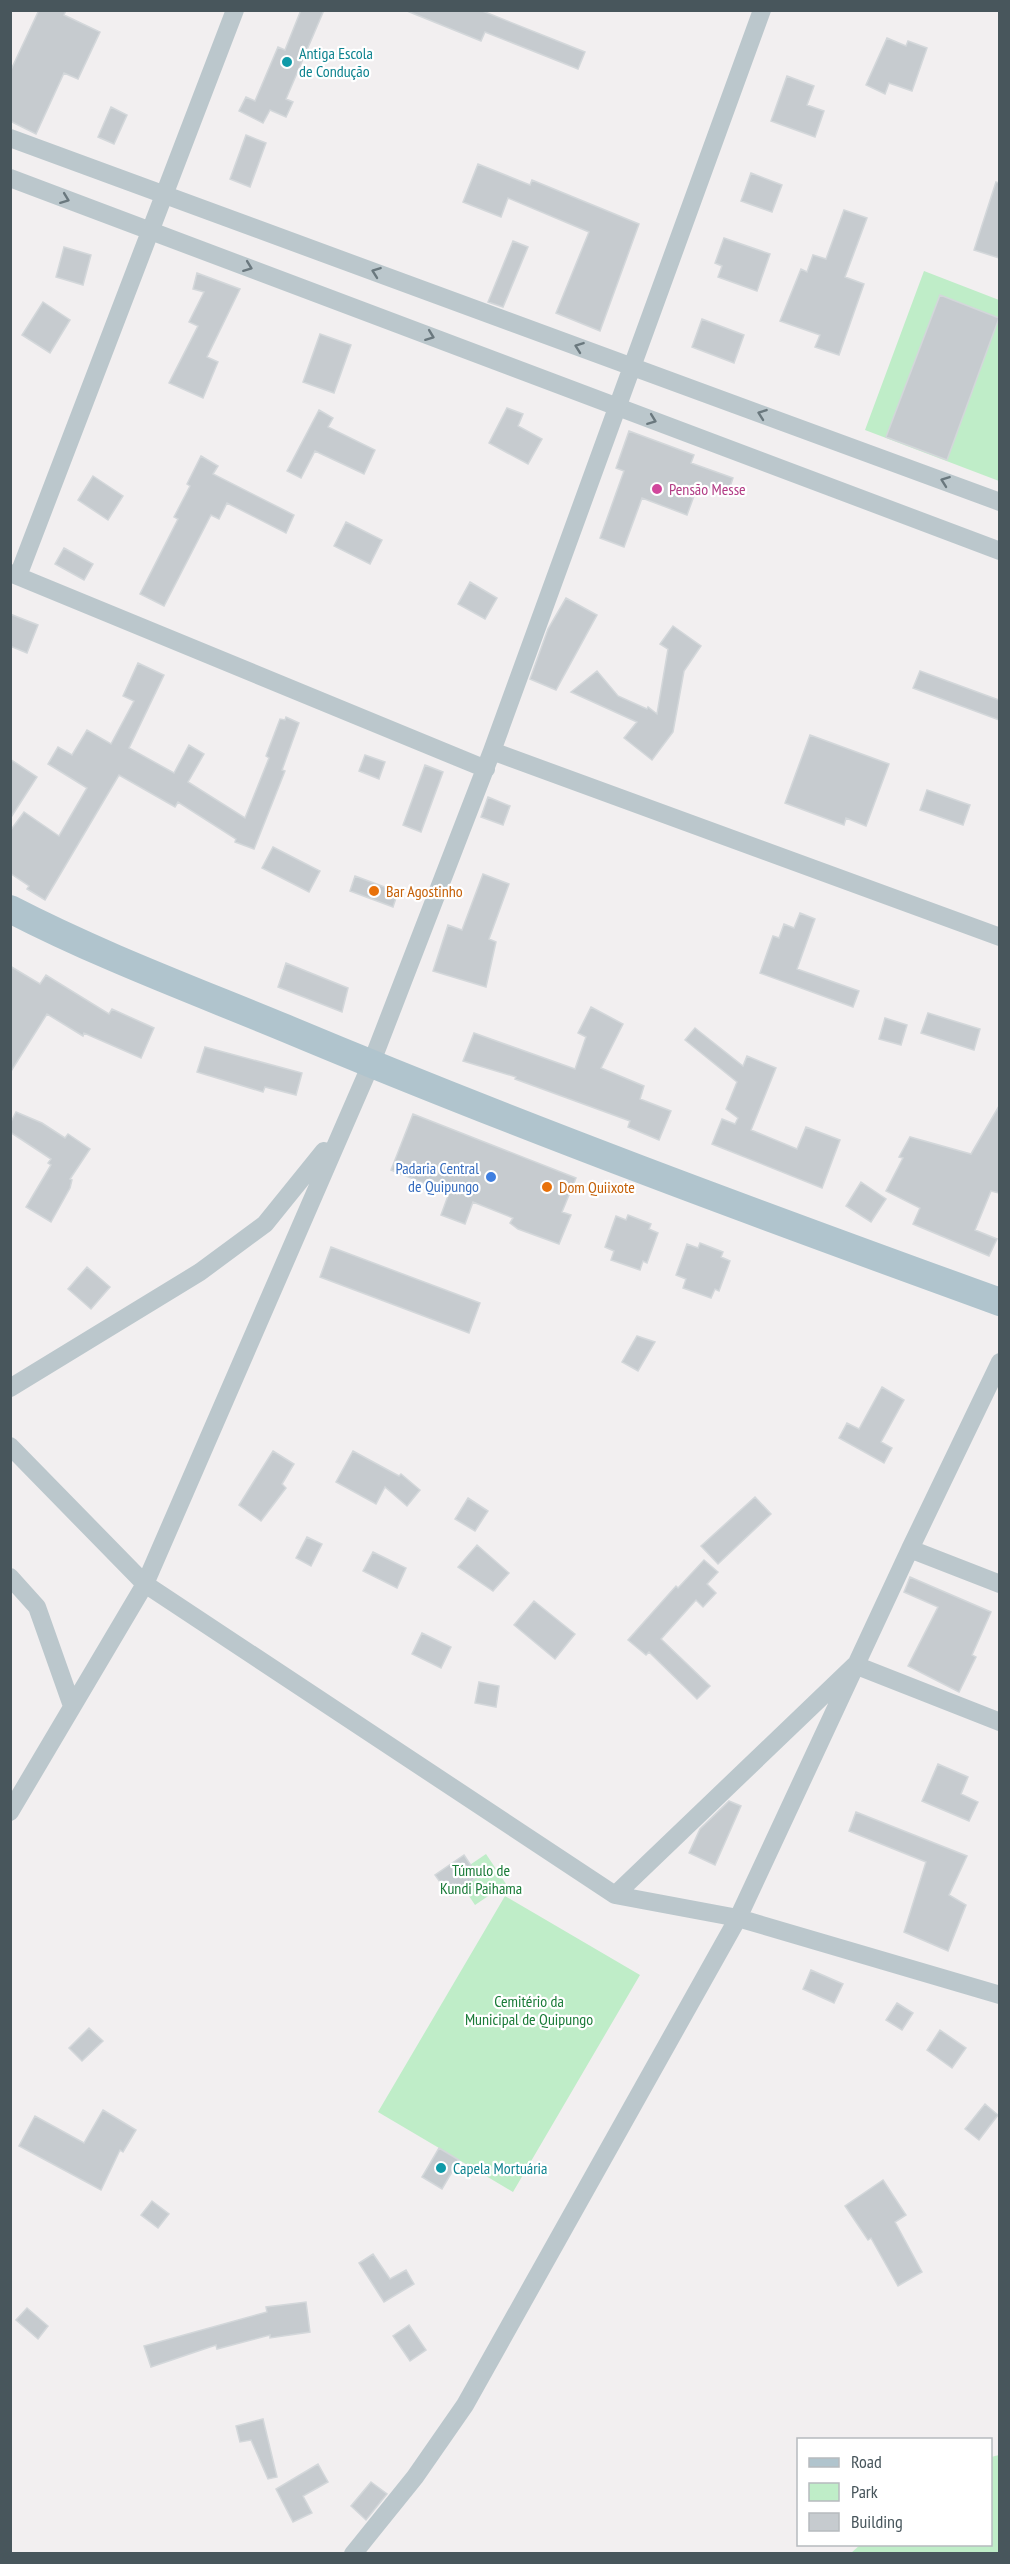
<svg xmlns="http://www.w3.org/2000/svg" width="1010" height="2564" font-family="'PT Sans Narrow',sans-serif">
  <rect width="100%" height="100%" fill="#f2eff0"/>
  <path fill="#bfedc8" d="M924 271 999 300V481L865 430Z
    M486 1854 506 1884 475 1905 455 1875Z
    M505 1896 640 1975 513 2192 459 2160 442 2189 439 2148 378 2112Z
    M999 2455V2553H851L860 2545 990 2544 991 2457Z"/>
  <path fill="#c6cbcf" stroke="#d3d7da" stroke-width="1.5" d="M39 10H66L64 15 100 32 78 79 64 73 36 134 10 121V72Z
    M301 10H324L286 99 293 102 286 117 270 110 263 123 239 111 246 97 255 101 278 47 285 50Z
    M480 10 585 52 578 69 485 32 481 41 407 11Z
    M887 38 906 46 908 41 927 48 912 91 889 83 885 94 866 85Z
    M787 76 814 86 807 105 824 111 815 137 771 121Z
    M111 107 127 115 114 144 98 137Z
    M246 135 266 143 250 187 230 179Z
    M478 164 530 185 532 180 639 224 600 331 556 313 589 232 508 198 501 217 463 202Z
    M751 173 782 185 772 212 741 201Z
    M996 182 999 183V258L974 250Z
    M844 210 867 218 845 277 864 284 839 355 815 347 820 335 780 321 801 269 807 272 813 255 826 259Z
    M724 238 770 254 757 291 718 277 722 266 715 263Z
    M513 241 528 247 503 307 488 302Z
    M64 247 91 255 83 285 56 277Z
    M197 273 240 289 207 357 218 362 203 398 169 383 198 326 189 322 204 292 193 289Z
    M940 295 999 318 947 460 886 437Z
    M43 302 70 320 50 353 22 335Z
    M702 319 744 335 734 363 692 347Z
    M320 334 351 345 334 393 303 382Z
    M507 408 523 414 518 426 542 439 528 464 489 443Z
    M319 410 333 418 328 427 375 450 364 474 315 451 301 478 287 471Z
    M629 431 694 455 691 463 733 478 727 496 698 485 687 515 642 498 624 547 600 538 624 471 616 468Z
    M201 456 218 466 213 474 294 515 286 533 227 503 219 519 211 515 164 606 140 594 178 519 174 517 190 486 187 484Z
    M93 476 123 496 108 520 78 500Z
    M346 522 382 540 370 564 334 546Z
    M64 548 93 564 84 580 55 564Z
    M470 582 497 598 485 619 458 604Z
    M566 598 597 615 556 690 530 679 548 629Z
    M10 614 38 625 27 653 10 646Z
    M673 626 701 646 684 671 673 732 652 760 624 738 637 722 571 692 597 671 618 696 647 709 648 707 657 714 668 649 660 644Z
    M138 663 164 675 129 748 174 773 189 745 204 754 188 782 245 818 269 758 266 756 280 719 285 720 286 717 299 723 282 770 285 771 254 849 235 842 236 839 178 802 175 807 119 775 45 900 27 889 29 886 10 873V831L24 812 59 836 87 788 48 764 58 747 72 755 87 730 111 744 134 701 123 696Z
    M920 671 999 700V720L913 688Z
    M810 735 889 764 866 826 846 818 844 825 785 803Z
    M365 755 385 762 379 779 359 771Z
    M10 759 37 777 10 819Z
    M425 765 443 772 421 832 403 825Z
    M927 790 970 805 963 825 920 810Z
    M488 797 510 806 503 825 481 817Z
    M273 847 320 871 309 892 262 868Z
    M483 874 509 884 489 939 496 942 486 987 433 971 448 925 462 930Z
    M355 876 398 892 393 907 350 891Z
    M800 913 815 919 797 969 859 991 853 1007 760 973 773 936 779 938 784 924 794 928Z
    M286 963 348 988 342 1012 278 987Z
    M10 966 40 984 46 975 109 1014 112 1009 154 1028 141 1058 84 1033 83 1036 47 1014 10 1073Z
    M591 1007 623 1024 601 1068 644 1086 640 1099 671 1111 659 1140 628 1127 630 1121 515 1079 516 1077 463 1061 474 1033 575 1069 586 1037 578 1033Z
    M928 1013 980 1029 974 1050 921 1033Z
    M885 1018 907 1025 901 1045 879 1039Z
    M695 1028 743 1066 747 1056 776 1068 751 1130 797 1149 806 1127 840 1140 822 1188 712 1144 722 1119 735 1124 738 1118 726 1109 737 1082 685 1040Z
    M205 1047 302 1073 296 1095 265 1087 263 1092 197 1072Z
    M999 1106V1193L991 1191 975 1230 997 1239 989 1256 913 1224 920 1208 886 1191 903 1158 899 1157 910 1137 971 1154Z
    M16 1112 42 1123 65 1138 68 1134 90 1149 70 1179 72 1180 70 1188 51 1222 26 1207 51 1165 48 1163 51 1159 10 1132V1124Z
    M413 1114 576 1178 562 1212 571 1215 559 1244 518 1229 510 1223 513 1218 473 1202 465 1224 441 1215 449 1193 391 1170Z
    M861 1182 886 1199 871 1222 846 1206Z
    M628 1215 651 1224 649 1229 658 1233 647 1263 643 1261 640 1270 611 1260 614 1251 605 1247 616 1216 626 1220Z
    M700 1243 723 1252 721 1257 730 1261 719 1291 715 1289 711 1298 683 1288 686 1279 676 1275 687 1244 698 1248Z
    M331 1247 480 1303 469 1333 320 1277Z
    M87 1267 110 1287 91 1309 68 1289Z
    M637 1336 655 1342 638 1371 622 1362Z
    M882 1387 904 1400 881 1442 892 1448 884 1463 839 1438 847 1423 859 1429Z
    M273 1451 294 1464 282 1484 286 1488 261 1521 239 1505Z
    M353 1451 399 1476 401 1474 420 1490 407 1506 385 1487 376 1504 336 1482Z
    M755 1497 771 1514 718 1564 701 1546Z
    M468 1498 488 1511 475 1531 455 1519Z
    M307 1537 322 1544 311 1566 296 1558Z
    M477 1545 509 1573 493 1591 458 1567Z
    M373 1552 406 1568 397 1588 363 1571Z
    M704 1560 718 1572 707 1584 716 1593 703 1607 696 1600 661 1639 710 1686 697 1699 649 1652 646 1655 628 1640 676 1586 678 1588Z
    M910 1577 991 1612 972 1655 976 1657 959 1692 908 1666 938 1607 904 1592Z
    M534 1601 575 1634 555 1659 514 1625Z
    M422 1633 451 1647 441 1668 412 1654Z
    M479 1682 499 1686 496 1707 475 1703Z
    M938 1764 968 1777 961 1794 978 1802 969 1821 922 1801Z
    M729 1801 741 1806 715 1865 689 1853 700 1829Z
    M856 1812 967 1856 949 1895 966 1905 948 1951 904 1932 926 1862 849 1831Z
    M464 1855 478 1876 450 1896 435 1875Z
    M811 1970 843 1984 834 2003 803 1989Z
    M897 2003 913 2013 902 2030 886 2020Z
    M89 2028 103 2041 82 2061 69 2048Z
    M940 2030 966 2048 952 2068 927 2050Z
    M985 2104 998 2115 979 2140 965 2129Z
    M103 2110 136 2130 123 2152 120 2150 101 2190 19 2146 35 2116 84 2143Z
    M439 2148 459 2160 442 2189 422 2177Z
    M883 2180 906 2215 895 2222 922 2272 898 2286 871 2238 868 2240 845 2206Z
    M152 2201 169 2214 158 2228 141 2215Z
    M373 2254 390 2279 406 2270 414 2284 384 2302 359 2263Z
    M306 2302 310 2332 270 2338V2335L217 2349 216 2345 151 2367 144 2346 267 2312 266 2307Z
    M27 2308 48 2326 38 2339 16 2320Z
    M409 2325 426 2350 410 2361 393 2336Z
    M263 2419 277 2477 268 2479 251 2440 240 2442 236 2426Z
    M318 2464 328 2482 303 2496 312 2513 293 2522 276 2489Z
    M371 2482 387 2494 366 2520 351 2506Z"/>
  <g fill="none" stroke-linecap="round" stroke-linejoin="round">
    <path stroke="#bbc7cc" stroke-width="18" d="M10 138 1000 502
      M10 178 1000 551
      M10 573 486 769
      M18 576 235 10
      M492 751 1000 937
      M1000 1362 910 1549 1000 1584
      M10 1388 200 1272 265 1224 324 1151
      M10 1446 145 1584 615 1895 738 1918 1000 1995
      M10 1577 37 1607 72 1706
      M10 1812 145 1584 371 1064 492 751 762 10
      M615 1895 855 1665 1000 1722
      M353 2554 415 2477 465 2405 738 1918 910 1549"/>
    <path stroke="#b0c4cd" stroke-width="28" d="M10 909C99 955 193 990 285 1028 521 1127 760 1215 1000 1302"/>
  </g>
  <defs><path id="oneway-chevron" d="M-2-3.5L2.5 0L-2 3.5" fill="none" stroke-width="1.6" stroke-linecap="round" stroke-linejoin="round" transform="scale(1.5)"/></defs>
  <g stroke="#6a787e">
    <use href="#oneway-chevron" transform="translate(65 199) rotate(21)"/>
    <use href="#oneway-chevron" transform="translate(248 267) rotate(21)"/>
    <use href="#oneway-chevron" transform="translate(376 272) rotate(-160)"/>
    <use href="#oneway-chevron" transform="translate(430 336) rotate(21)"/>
    <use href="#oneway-chevron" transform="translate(579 347) rotate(-160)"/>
    <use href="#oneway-chevron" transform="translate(762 414) rotate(-160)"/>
    <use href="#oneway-chevron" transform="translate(652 420) rotate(21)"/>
    <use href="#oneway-chevron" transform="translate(945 481) rotate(-160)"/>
  </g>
  <g fill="#0f9aa8" stroke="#fff" stroke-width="2">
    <circle cx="287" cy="62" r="6"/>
    <circle cx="441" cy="2168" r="6"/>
  </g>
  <circle fill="#d1479c" stroke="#fff" stroke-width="2" cx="657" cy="489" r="6"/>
  <g fill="#e8710a" stroke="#fff" stroke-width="2">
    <circle cx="374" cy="891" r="6"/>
    <circle cx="547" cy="1187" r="6"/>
  </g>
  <circle fill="#3f7fe0" stroke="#fff" stroke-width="2" cx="491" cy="1177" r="6"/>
  <g text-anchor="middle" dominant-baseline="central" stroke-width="4.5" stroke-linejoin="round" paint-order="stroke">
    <g font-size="16" fill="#0d838f" stroke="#fff" text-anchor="start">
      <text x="299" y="53">Antiga Escola<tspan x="299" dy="18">de Condução</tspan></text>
      <text x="453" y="2168">Capela Mortuária</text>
    </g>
    <g font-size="16" fill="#b23c85" stroke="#fff" text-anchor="start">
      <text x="669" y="489">Pensão Messe</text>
    </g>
    <g font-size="16" fill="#c56008" stroke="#fff" text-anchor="start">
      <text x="386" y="891">Bar Agostinho</text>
      <text x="559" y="1187">Dom Quiixote</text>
    </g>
    <g font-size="16" fill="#366cbe" stroke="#fff" text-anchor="end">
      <text x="479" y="1168">Padaria Central<tspan x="479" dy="18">de Quipungo</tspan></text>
    </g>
    <g font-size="16" fill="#1a7b38" stroke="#fff">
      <text x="481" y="1870">Túmulo de<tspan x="481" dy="18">Kundi Paihama</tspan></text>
      <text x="529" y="2001">Cemitério da<tspan x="529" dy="18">Municipal de Quipungo</tspan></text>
    </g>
  </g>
  <rect width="1010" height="2564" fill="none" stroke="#48565c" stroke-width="24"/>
  <rect x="797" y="2438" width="195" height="108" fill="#ffffff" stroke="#b6bbbe" stroke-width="1.5"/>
  <rect x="809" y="2458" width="30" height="9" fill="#b0c4cd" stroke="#b6bbbe" stroke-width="1.5"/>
  <text x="851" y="2468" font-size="18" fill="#48565c">Road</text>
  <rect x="809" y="2483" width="30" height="18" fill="#bfedc8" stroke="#b6bbbe" stroke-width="1.5"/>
  <text x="851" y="2498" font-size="18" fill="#48565c">Park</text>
  <rect x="809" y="2513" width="30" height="18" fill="#c6cbcf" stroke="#b6bbbe" stroke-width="1.5"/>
  <text x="851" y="2528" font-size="18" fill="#48565c">Building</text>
</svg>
